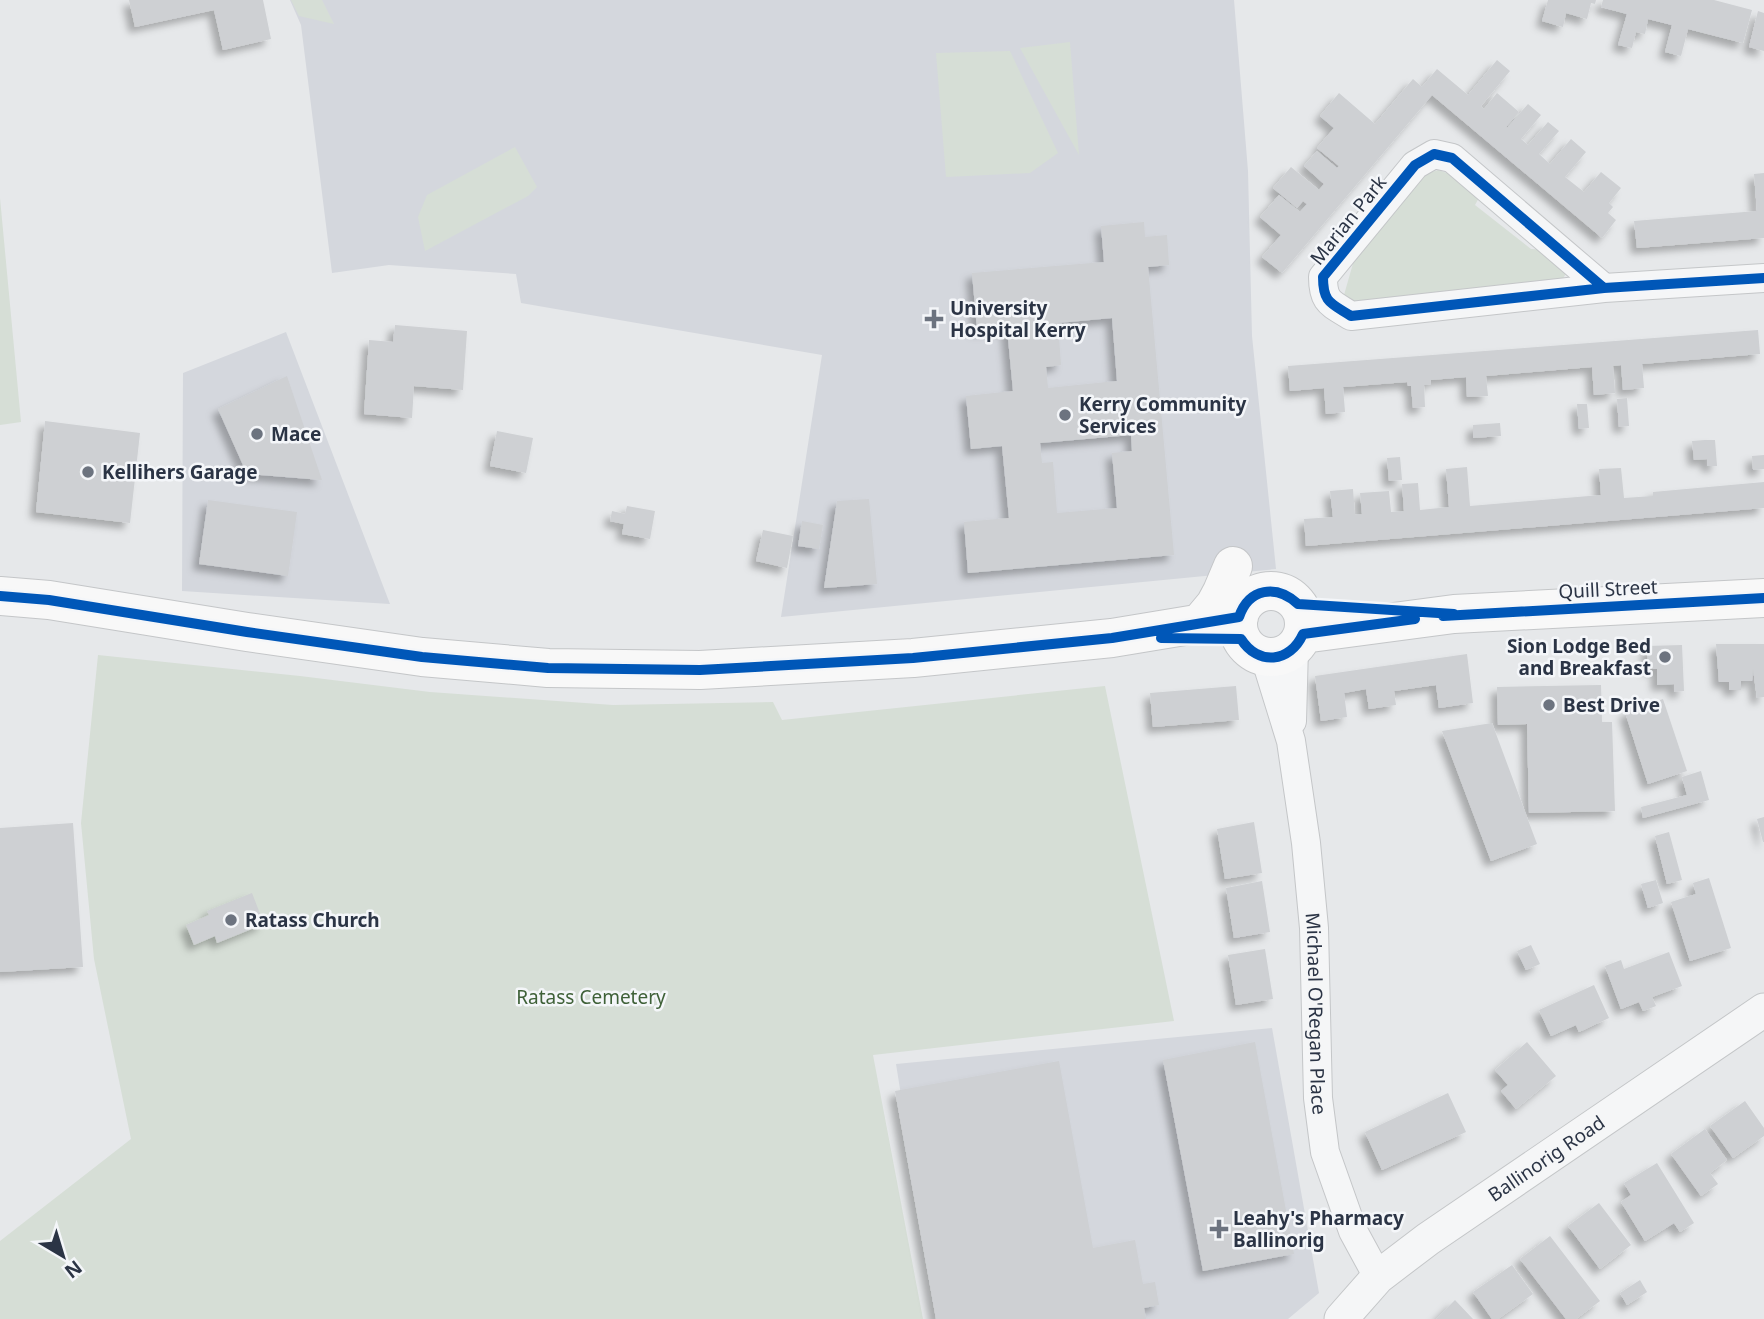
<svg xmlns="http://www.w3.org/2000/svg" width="1764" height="1319" font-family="'Noto Sans',sans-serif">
  <defs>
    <filter id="shadow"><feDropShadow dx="-6" dy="6" stdDeviation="3.5" flood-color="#0004"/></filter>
  </defs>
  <rect width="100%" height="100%" fill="#e6e8ea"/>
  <path fill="#d4d7dd" d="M290 0H1234L1248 171 1252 336 1276 569 781 617 822 355 521 303 516 274 389 265 332 273 301 25Z
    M286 332 390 604 182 591 183 373Z
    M1272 1028 1319 1293 1288 1319H937L896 1064Z"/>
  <path fill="#d6ded6" d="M291 0H322L334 24 299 16Z
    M1070 42 1079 155 1020 48Z
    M1010 51 1058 153 1030 173 946 177 936 53Z
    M515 147 537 187 528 196 425 251 418 217 427 195Z
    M1438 170 1465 179 1481 194 1475 205 1531 249 1548 250 1567 272 1562 280 1356 306 1344 295 1356 253 1421 176Z
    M0 198 21 422 0 425Z
    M98 655 300 676 430 692 613 705 773 702 782 720 1105 686 1174 1021 873 1055 923 1319H0V1241L131 1139 94 959 81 823Z"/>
  <path fill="#ced0d3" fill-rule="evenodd" filter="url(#shadow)" d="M129 0H263L271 39 223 50 214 10 135 27Z
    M1548 0H1596L1595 4 1591 3 1587 19 1566 13 1563 27 1542 21Z
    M1603 0H1714L1752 10 1743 43 1688 29 1681 56 1665 52 1672 25 1648 19 1645 34 1636 32 1632 48 1618 45 1627 14 1601 7Z
    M1758 11 1764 13V51L1749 47Z
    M1497 60 1510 71 1481 106 1484 109 1497 93 1519 112 1506 127 1507 128 1528 104 1541 115 1521 139 1528 145 1548 122 1559 131 1539 154 1550 164 1571 139 1586 152 1565 177 1584 192 1601 172 1621 188 1609 203 1613 207 1608 213 1616 220 1602 238 1432 95 1282 273 1262 257 1281 235 1260 217 1279 195 1300 212 1307 204 1303 201 1297 208 1273 188 1291 167 1319 190 1324 184 1304 166 1317 151 1337 168 1339 166 1317 148 1334 128 1320 116 1339 93 1375 124 1413 79 1422 87 1437 69 1468 95Z
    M1764 173V238L1637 248 1634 221 1757 211 1754 174Z
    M1144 222 1145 237 1167 235 1169 265 1148 267 1174 555 968 573 964 522 1009 518 1002 446 971 449 966 396 1013 391 1007 328 977 330 972 273 1104 262 1101 226ZM1112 318 1117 381 1048 388 1046 367 1061 365 1058 323ZM1131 435 1132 451 1112 453 1117 508 1057 513 1053 462 1042 463 1040 443Z
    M395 325 467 331 463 390 414 386 412 418 364 414 369 340 393 342Z
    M1758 330 1760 354 1642 364 1644 388 1623 390 1621 365 1613 366 1615 393 1594 395 1592 367 1486 376 1488 396 1467 397 1466 377 1431 380V384L1424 385 1425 407 1413 408 1411 386H1408L1407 382 1343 387 1345 412 1326 414 1324 388 1290 391 1288 366Z
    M287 376 322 480 247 474 218 409Z
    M1627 398 1629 426 1619 427 1617 399Z
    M1577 404H1587L1589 428 1579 429Z
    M45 421 140 433 130 523 36 512Z
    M1500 423 1501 436 1473 438V425Z
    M497 431 533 438 526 473 490 466Z
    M1705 440H1715L1717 466H1707V459L1694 460 1692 441Z
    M1764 455V469L1753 470 1752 456Z
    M1400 457 1402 480 1389 481 1387 458Z
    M1467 467 1470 506 1601 495 1599 469 1621 468 1624 498 1653 496V492L1764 482V508L1306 546 1304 519 1333 517 1330 491 1353 489 1355 515 1362 514 1360 493 1389 491 1391 512 1404 511 1402 484 1418 483 1420 510 1449 507 1446 469Z
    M869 499 877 584 824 588 837 501Z
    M208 500 297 512 288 576 199 564Z
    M627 506 655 511 650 539 622 534 624 524 610 521 612 511 625 514Z
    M802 521 823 525 819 549 798 546Z
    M763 530 793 536 787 568 756 561Z
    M1716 644H1764V697L1757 698 1753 669 1752 681H1741V690H1729V682H1719Z
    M1682 645 1684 691 1674 692V684L1657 685V669H1648L1647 646Z
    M1467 654 1473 703 1439 708 1436 685 1394 691 1396 705 1369 709 1366 689 1344 693 1347 717 1321 721 1315 676Z
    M1601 685 1602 722H1612L1615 811 1529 813 1527 724 1498 725 1497 687Z
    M1236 686 1239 720 1153 727 1150 693Z
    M1663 699 1687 771 1648 784 1625 712Z
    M1492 723 1537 844 1491 861 1442 731Z
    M1701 771 1709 800 1643 818 1641 807 1687 795 1682 777Z
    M1764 817V842H1763L1757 819Z
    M1254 822 1262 873 1225 879 1217 829Z
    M73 823 83 967 0 972V828Z
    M1669 832 1682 880 1667 884 1655 836Z
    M1709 878 1731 948 1690 961 1671 902 1696 894 1693 883Z
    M1656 880 1663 903 1648 908 1641 884Z
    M1262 881 1270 932 1234 938 1226 888Z
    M252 893 264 924 217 943 215 936 194 945 186 925 209 915 207 911Z
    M1531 945 1540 964 1526 970 1517 951Z
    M1265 949 1273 999 1236 1005 1228 955Z
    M1669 952 1682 986 1652 997 1656 1006 1643 1011 1639 1002 1621 1009 1605 966 1621 960 1624 969Z
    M1594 985 1609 1018 1579 1032 1576 1025 1551 1036 1539 1010Z
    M1255 1042 1294 1254 1203 1271 1163 1060Z
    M1527 1042 1556 1076 1516 1109 1501 1091 1508 1085 1495 1070Z
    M1059 1061 1093 1248 1135 1240 1143 1284 1155 1282 1159 1305 1144 1308 1146 1319H936L895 1091Z
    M1448 1093 1466 1132 1382 1170 1365 1132Z
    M1745 1101 1764 1128V1136L1733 1158 1710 1126Z
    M1705 1129 1727 1160 1710 1173 1718 1184 1701 1196 1671 1154Z
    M1657 1163 1694 1223 1680 1232 1674 1223 1645 1241 1621 1202 1631 1195 1624 1183Z
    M1599 1203 1631 1245 1600 1269 1568 1226Z
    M1550 1236 1600 1301 1576 1319H1566L1520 1259Z
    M1512 1265 1533 1294 1498 1319H1492L1473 1292Z
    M1640 1280 1647 1292 1627 1305 1620 1293Z
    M1455 1300 1473 1319H1436Z"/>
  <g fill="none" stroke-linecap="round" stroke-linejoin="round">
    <defs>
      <g id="minor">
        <path d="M1604 288 1452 158 1434 154 1415 165 1323 277C1323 303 1331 303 1351 316L1604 288 1764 278"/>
        <path id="s1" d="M1265 657 1291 741 1306 843 1314 928 1318 1098 1325 1152 1353 1231 1378 1277"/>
        <path d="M1292 721 1294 648"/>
      </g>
      <g id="tertiary">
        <path id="s2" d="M1341 1319 1378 1277 1428 1239 1764 1010"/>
      </g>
      <path id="secondary" d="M1238 624a33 33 0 1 1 66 0a33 33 0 1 1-66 0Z
        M0 596 49 600 247 632 422 657 548 668 700 670 913 658 1112 638 1239 617
        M1200 623 1215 605 1222 592 1233 566
        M1303 634 1454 614 1764 598"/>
    </defs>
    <use href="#minor" stroke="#c4c6c8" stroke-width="30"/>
    <use href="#tertiary" stroke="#c4c6c8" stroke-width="35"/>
    <use href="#secondary" stroke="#c4c6c8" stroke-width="40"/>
    <use href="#minor" stroke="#f5f6f7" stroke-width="28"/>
    <use href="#tertiary" stroke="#f5f6f7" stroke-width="33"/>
    <use href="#secondary" stroke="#f8f8f8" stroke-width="38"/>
    <defs>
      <path id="cycleway" d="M1604 288 1452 158 1434 154 1415 165 1323 277C1323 303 1331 303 1351 316L1604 288 1764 278
        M0 596 49 600 247 632 422 657 548 668 700 670 913 658 1112 638 1239 617C1249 588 1276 584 1298 604L1454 614
        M1443 616 1764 598
        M1161 638 1241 639C1258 666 1290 663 1303 634L1415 619"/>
    </defs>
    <use href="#cycleway" stroke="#f4f6f9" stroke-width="15"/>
    <use href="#cycleway" stroke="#0057b8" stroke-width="10"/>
  </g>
  <g fill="#6c737f" stroke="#f4f6f9" stroke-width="2.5">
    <path d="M930.5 308.5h7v7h7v7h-7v7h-7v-7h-7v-7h7z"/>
    <circle cx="1065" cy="415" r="7"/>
    <circle cx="257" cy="434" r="7"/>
    <circle cx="88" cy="472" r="7"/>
    <circle cx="1665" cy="657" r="7"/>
    <circle cx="1549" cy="705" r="7"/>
    <circle cx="231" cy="920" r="7"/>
    <path d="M1215.5 1218.5h7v7h7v7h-7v7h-7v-7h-7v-7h7z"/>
  </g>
  <g text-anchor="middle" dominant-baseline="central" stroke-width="5" stroke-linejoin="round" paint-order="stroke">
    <g font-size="19" fill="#2b3445" stroke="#f4f6f9">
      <text transform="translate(1348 220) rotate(-51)">Marian Park</text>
      <text transform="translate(1608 589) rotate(-3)">Quill Street</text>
      <text stroke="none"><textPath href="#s1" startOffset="362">Michael O'Regan Place</textPath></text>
      <text stroke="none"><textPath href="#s2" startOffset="262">Ballinorig Road</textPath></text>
    </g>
    <g font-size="19" font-weight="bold" fill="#2b3445" stroke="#f4f6f9" text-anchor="start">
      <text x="950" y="308">University<tspan x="950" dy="22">Hospital Kerry</tspan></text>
      <text x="1079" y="404">Kerry Community<tspan x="1079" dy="22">Services</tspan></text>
      <text x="271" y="434">Mace</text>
      <text x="102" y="472">Kellihers Garage</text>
      <text x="1651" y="646" text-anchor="end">Sion Lodge Bed<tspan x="1651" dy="22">and Breakfast</tspan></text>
      <text x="1563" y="705">Best Drive</text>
      <text x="245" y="920">Ratass Church</text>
      <text x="1233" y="1218">Leahy's Pharmacy<tspan x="1233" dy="22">Ballinorig</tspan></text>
    </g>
    <g font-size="19" fill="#3f6138" stroke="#f4f6f9">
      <text x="591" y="997">Ratass Cemetery</text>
    </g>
  </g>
  <g transform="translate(63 1256) rotate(142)" stroke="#f4f6f9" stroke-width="5" paint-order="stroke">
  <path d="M0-5L12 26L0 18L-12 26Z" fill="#2b3445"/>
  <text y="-10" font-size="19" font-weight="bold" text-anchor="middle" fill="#2b3445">N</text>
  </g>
</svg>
